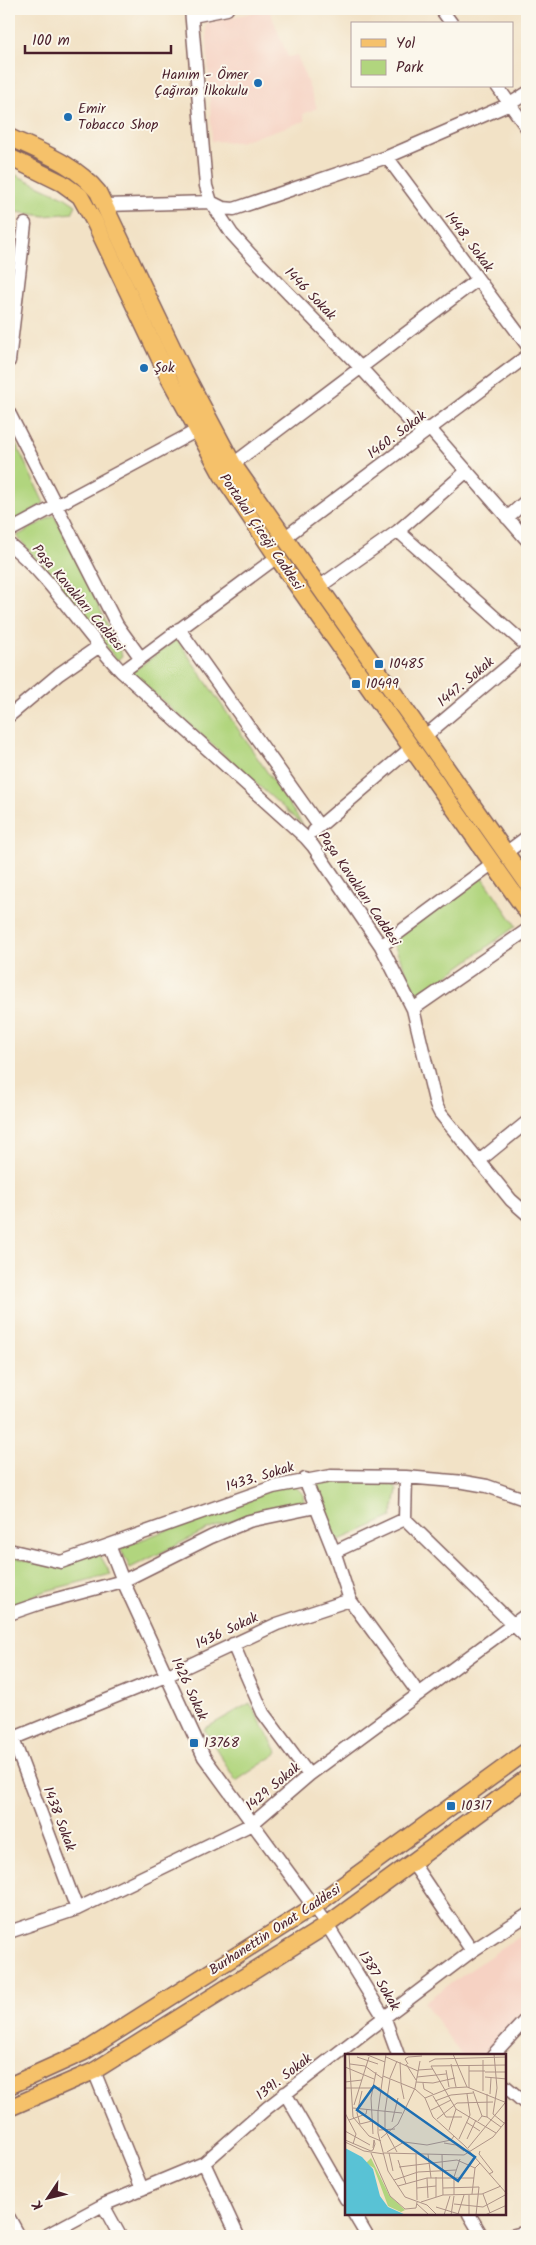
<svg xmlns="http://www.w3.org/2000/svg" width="536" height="2245" font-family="Kalam,sans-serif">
  <rect width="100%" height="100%" fill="#fbf7ec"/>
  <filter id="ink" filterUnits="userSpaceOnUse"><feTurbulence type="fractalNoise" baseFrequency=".02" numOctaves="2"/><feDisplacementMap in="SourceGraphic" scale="10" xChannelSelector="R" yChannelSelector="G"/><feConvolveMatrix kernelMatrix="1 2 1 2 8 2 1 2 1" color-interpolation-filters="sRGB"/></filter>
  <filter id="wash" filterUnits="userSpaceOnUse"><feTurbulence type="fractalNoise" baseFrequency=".0096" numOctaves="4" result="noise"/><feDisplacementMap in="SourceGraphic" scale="20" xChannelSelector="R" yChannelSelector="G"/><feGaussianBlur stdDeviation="1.12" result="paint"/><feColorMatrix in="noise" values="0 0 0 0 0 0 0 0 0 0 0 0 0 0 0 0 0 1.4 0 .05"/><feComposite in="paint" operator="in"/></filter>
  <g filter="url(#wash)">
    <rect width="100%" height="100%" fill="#f2e2c6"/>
    <path fill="#f6d2c3" d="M269 9 288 57 297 55 317 108 303 114 305 121 239 142 212 141 206 23Z
      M527 1934V2009L486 2055H461L424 2002 521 1935Z"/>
    <path fill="#b1d57e" stroke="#7e7a54" d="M9 172 64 197 76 205 72 213 45 216 9 211Z
      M9 429 44 503 17 520 9 521Z
      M54 515 83 572 122 656 117 660 17 536Z
      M177 639 303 825 131 673Z
      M482 876 516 926 418 997 392 941Z
      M326 1479 394 1484 397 1490 392 1517 337 1541 315 1483Z
      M281 1486H295L303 1494 304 1502 259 1511 207 1530 130 1568 120 1548Z
      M98 1552 111 1574 46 1591 9 1606V1556L54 1567Z
      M250 1703 278 1753 236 1781 204 1729Z"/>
  </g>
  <g filter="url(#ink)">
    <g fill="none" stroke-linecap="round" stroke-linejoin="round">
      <defs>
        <path id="minor" d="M191 9 206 186 211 202 232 234 251 255 361 368 414 426 430 429 527 540
          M441 9 452 24
          M193 16 227 9
          M497 86 527 128
          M387 157 527 345
          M106 205 211 202 223 208 234 209 387 157 510 104 527 93
          M9 361 25 224
          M9 413 117 625 140 657
          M233 464 478 279
          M507 518 527 500
          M9 531 196 431
          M398 531 527 646
          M284 538 527 356
          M9 544C53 579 82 631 122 672L306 838 313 846 381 946 413 1009 436 1105 440 1113 511 1200 527 1214
          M319 587 398 531 467 471
          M179 629 319 826
          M122 672 277 557
          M9 716 59 674 98 647
          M424 737 527 650
          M314 831 411 748
          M507 852 527 837
          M381 946 493 863
          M413 1009 527 930
          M479 1161 527 1122
          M406 1477 405 1519 527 1638
          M305 1479 336 1557 350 1600 419 1694
          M109 1545 123 1581 204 1757 327 1925 385 2019 398 2055
          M9 1550 61 1562 273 1487 331 1476 406 1477 464 1482 487 1486 527 1500
          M334 1552 405 1519
          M9 1614 38 1604 123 1581 211 1537 249 1521 316 1507
          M233 1644 263 1713 309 1775
          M13 1739 77 1909
          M9 1740 166 1676 277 1624 350 1600
          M412 1862 472 1951
          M9 1932 77 1909 252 1824 309 1775 527 1614
          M493 2055 527 2018
          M94 2071 142 2189
          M505 2086 527 2105
          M285 2093 346 2199
          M204 2163 238 2236
          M103 2205 120 2236
          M354 2214 367 2236
          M469 2214 482 2236
          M9 2218 19 2236
          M45 2236 103 2205 204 2163 267 2108 365 2032 472 1951 527 1915
          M511 2236 527 2232"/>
        <path id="major" d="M9 137C41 152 75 164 98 192L183 370 233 464 527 883
          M9 157 62 183 80 196 94 221 169 378 222 475 277 557 527 912
          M9 2086 84 2052 313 1907 527 1751
          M9 2108 94 2071 327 1925 527 1778"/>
      </defs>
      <use href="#minor" stroke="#856361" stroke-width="15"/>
      <use href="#major" stroke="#856361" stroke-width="19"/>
      <use href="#minor" stroke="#fff" stroke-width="12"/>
      <use href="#major" stroke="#f5c16b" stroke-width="16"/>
    </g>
  </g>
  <g fill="#1f6fb2" stroke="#fbf7ec" stroke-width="2">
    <circle cx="258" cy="83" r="5"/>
    <circle cx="68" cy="117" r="5"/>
    <circle cx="144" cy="368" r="5"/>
    <rect x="374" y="659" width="10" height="10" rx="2.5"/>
    <rect x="351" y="679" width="10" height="10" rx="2.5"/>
    <rect x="189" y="1738" width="10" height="10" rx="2.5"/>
    <rect x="446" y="1801" width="10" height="10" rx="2.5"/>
  </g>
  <g text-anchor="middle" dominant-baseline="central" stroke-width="4" stroke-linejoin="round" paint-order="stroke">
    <g font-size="14" fill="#4a1f2b" stroke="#fbf7ec" text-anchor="start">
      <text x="248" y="75" text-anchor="end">Hanım - Ömer<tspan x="248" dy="16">Çağıran İlkokulu</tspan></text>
      <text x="78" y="109">Emir<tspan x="78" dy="16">Tobacco Shop</tspan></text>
      <text x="154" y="368">Şok</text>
      <text x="389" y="664">10485</text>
      <text x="366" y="684">10499</text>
      <text x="204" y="1743">13768</text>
      <text x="461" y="1806">10317</text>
    </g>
    <g font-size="14" fill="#4a1f2b" stroke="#fbf7ec">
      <text transform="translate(469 242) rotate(53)">1448. Sokak</text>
      <text transform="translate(310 294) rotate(46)">1446 Sokak</text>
      <text transform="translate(397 435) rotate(-37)">1460. Sokak</text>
      <text transform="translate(261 532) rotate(56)">Portakal Çiceği Caddesi</text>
      <text transform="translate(78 598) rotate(50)">Paşa Kavakları Caddesi</text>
      <text transform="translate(466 682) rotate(-40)">1447. Sokak</text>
      <text transform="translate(359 889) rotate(56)">Paşa Kavakları Caddesi</text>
      <text transform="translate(260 1477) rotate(-17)">1433. Sokak</text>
      <text transform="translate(227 1631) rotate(-25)">1436 Sokak</text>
      <text transform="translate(189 1689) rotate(65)">1426 Sokak</text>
      <text transform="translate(273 1787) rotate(-40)">1429 Sokak</text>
      <text transform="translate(59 1819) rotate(69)">1438 Sokak</text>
      <text transform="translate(275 1930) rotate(-33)">Burhanettin Onat Caddesi</text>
      <text transform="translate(379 1981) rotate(59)">1387 Sokak</text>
      <text transform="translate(284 2077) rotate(-38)">1391. Sokak</text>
    </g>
  </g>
  <g transform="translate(345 2054)">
    <rect width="161" height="161" fill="#f2e2c6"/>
    <path d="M26 104 44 141 60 156 56 158 43 152 29 114 21 109Z" fill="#b1d57e"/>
    <path d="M0 94 17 103 28 115 35 142 43 153 61 161H0Z" fill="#59c2d5"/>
    <path fill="none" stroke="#af9488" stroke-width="1" d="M4 0 8 63 24 82 36 87M20 0 40 8M41 0 33 57V79L43 117 60 143 82 151 92 161M108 0 122 33M149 0 152 34 148 60 159 69M12 3 33 10M41 3 73 17M55 8 56 29M84 8 90 5 162 3M5 10 20 12 37 24M61 10 71 26M63 10 60 5 63 3 77 2M106 10 111 33M86 12 111 55 151 79M86 12 162 11M124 12V34M0 13 29 25M73 16 88 15M101 16 104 33M124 17H140M140 18H162M38 22 70 35 80 44 88 63 120 92 162 140M72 23 101 20M140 23 162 25M45 24 52 7M45 25 40 57V76L52 98M0 28 17 26M71 28 88 29 110 24M78 29 79 35 88 40M56 30 59 45M0 34H35M17 37 12 59 15 70 27 67M128 37 137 62M138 37V6M142 40V63M145 40 146 24M88 42 101 63M80 44 105 34 122 33 162 49M90 47 106 41 128 39M9 51 24 3M8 54 57 59M86 56 106 46M0 59 11 80 8 90M101 63H117M92 65 112 49 148 48M4 66 21 60 22 55M133 67 137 62 142 63 156 73M47 68 53 44M121 68 135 77M34 76 50 75M104 76 111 55M0 77 25 91M28 80 26 44 31 18M36 84 53 70 70 34 75 7M114 85 125 61 122 40M122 85 131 66M0 86 26 97 28 96 30 90 29 86 28 94M0 88 19 97 39 100M99 89 111 91 119 97M123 94 160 49M135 97 134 100 148 118 144 120M42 98 59 88 82 91 106 86 109 82M26 99 45 142 60 155 71 154 72 148M39 99 119 101 148 83 162 66M44 99 48 117M71 100 72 146M83 100 86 124M97 100 98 141M53 106 61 130M54 113 112 106 130 114M82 124 83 144M49 126 73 118 111 116M53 132 82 124H129M72 134 91 132M98 134 134 133M127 140 130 114 135 109M138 140 145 159M109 141V123L115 105M91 143V123M76 148 98 141 137 140 156 132M72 150 84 161M109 150 138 153 162 140M91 153 117 161M113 160 119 141M99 161 105 142M106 161 109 142M124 161V141M131 161 134 133M140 161 162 151"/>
    <path fill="#1f6fb2" fill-opacity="0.15" stroke="#1f6fb2" stroke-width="2.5" d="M29 32 130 103 113 127 12 56Z"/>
    <rect width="161" height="161" fill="none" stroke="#4a1f2b" stroke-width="2.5"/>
  </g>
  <rect width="536" height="2245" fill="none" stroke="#fbf7ec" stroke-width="30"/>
  <rect x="351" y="22" width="162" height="65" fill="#fbf7ec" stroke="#b4a19f"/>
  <rect x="361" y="39" width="25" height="8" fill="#f5c16b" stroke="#b4a19f"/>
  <text x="396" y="48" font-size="15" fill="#4a1f2b">Yol</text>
  <rect x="361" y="60" width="25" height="15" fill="#b1d57e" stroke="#b4a19f"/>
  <text x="396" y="72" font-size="15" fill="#4a1f2b">Park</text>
  <g transform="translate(48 2198) rotate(235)" stroke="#fbf7ec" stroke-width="4" paint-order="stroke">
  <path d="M0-4L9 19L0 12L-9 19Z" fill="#4a1f2b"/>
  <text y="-8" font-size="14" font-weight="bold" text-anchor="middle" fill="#4a1f2b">K</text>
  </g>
  <path d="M25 45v8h146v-8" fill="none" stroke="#4a1f2b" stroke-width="2.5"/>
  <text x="32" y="45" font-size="15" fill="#4a1f2b" stroke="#fbf7ec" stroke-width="4" paint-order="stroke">100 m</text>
</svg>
